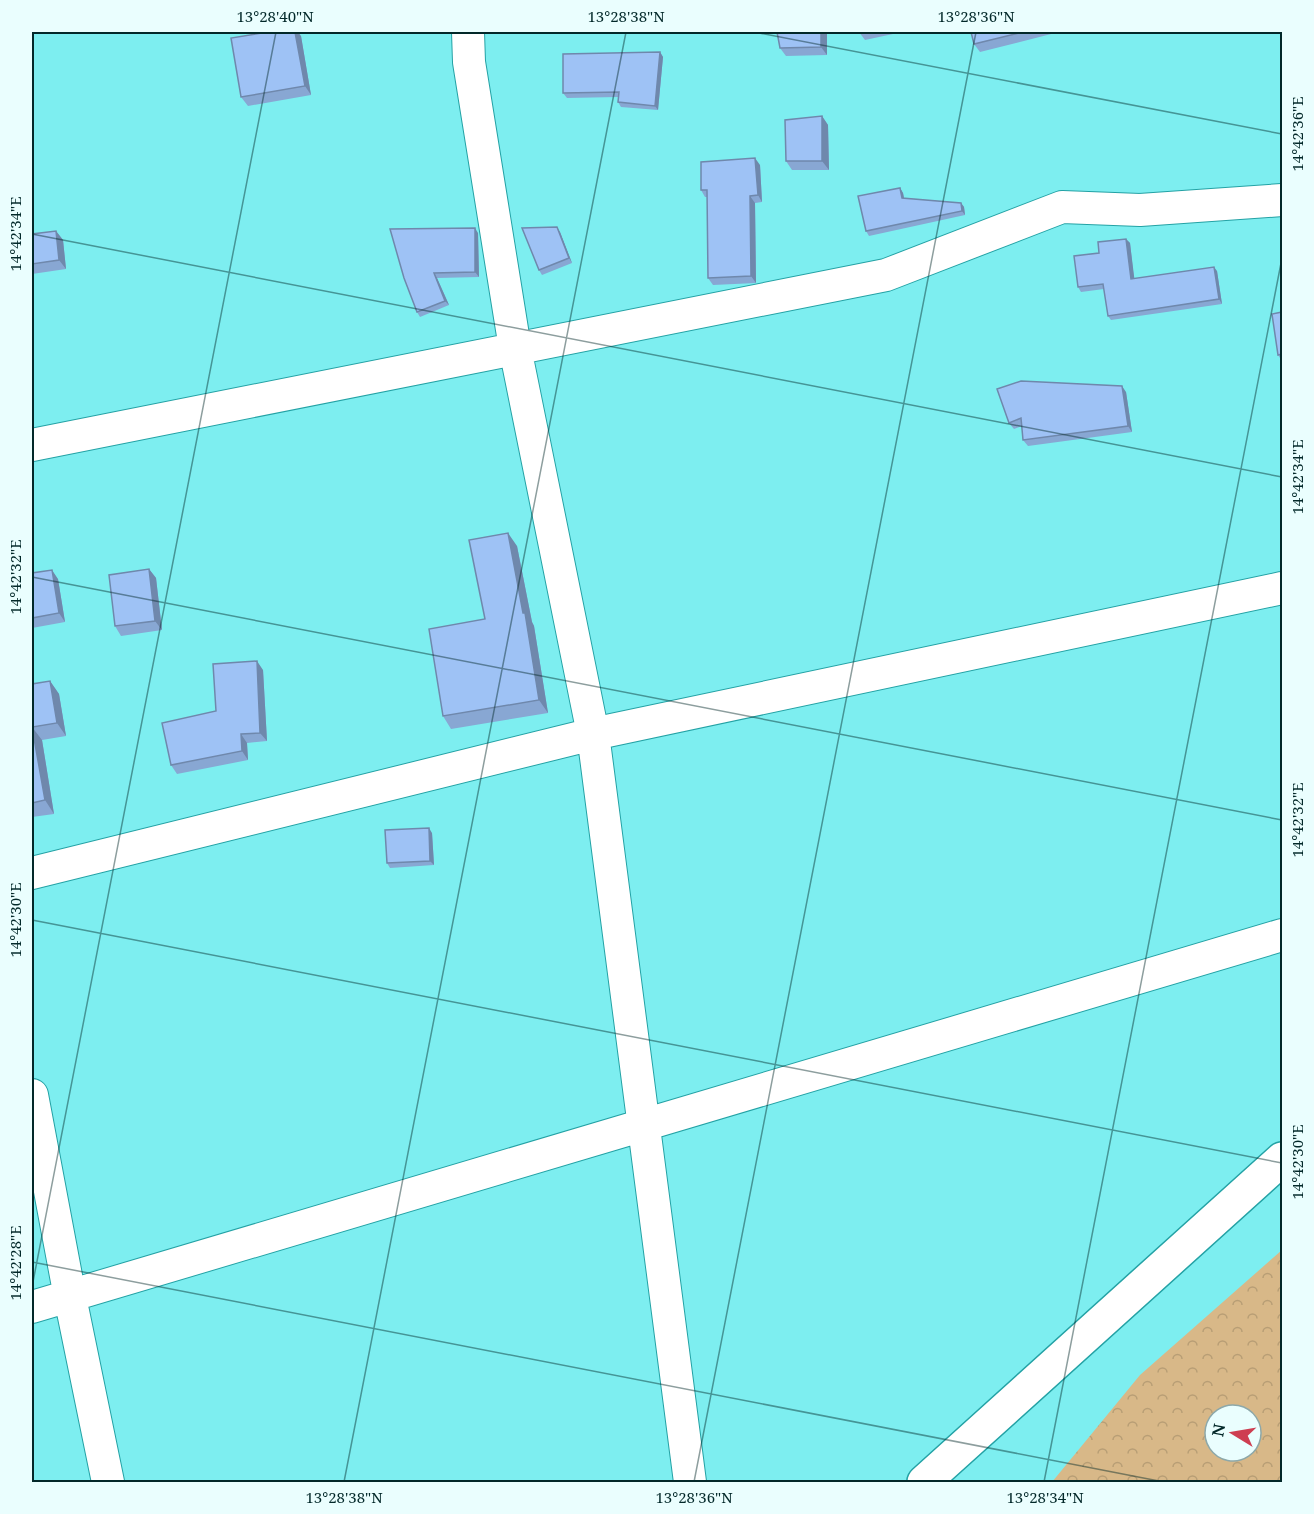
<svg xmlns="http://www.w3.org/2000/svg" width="1314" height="1514" font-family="'Noto Serif',serif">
  <defs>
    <pattern id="forest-crowns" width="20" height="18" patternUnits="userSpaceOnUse" patternTransform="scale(1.5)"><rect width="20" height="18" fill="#d8b888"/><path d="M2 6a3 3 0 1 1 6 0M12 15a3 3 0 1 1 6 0" fill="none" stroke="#b89e75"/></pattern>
  </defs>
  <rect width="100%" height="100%" fill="#7deef0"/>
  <path fill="url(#forest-crowns)" fill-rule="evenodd" d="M1282 1250V1482H1052L1140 1375ZM1215 1415H1251V1451H1215Z"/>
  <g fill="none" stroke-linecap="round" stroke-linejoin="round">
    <defs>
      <path id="street" d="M468 32 469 62 515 348 593 734 690 1482
        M32 445 886 275 1062 207 1140 210 1282 200
        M32 873 593 734 1282 588
        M32 1095 70 1297 108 1482
        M32 1307 1282 935"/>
      <path id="secondary" d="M924 1482 1282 1159"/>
    </defs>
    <use href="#street" stroke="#24a2a5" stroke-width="34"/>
    <use href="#secondary" stroke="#24a2a5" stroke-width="36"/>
    <use href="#street" stroke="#fff" stroke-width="32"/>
    <use href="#secondary" stroke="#fff" stroke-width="33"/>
  </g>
  <path fill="#88a7d3" d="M777 32H827V55L786 56 780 48Z
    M859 32H892L893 34 865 40Z
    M971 32H1059L980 52 974 44Z
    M301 36 311 95 248 106 241 97Z
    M660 52 663 57 658 110 621 107 618 102V97L567 98 563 93Z
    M822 116 828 125 829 170H792L786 161Z
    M760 165 762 202 755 203 756 283 713 285 708 278 707 197H705L701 190Z
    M900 188 903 193 904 198 961 203 964 207 965 215 869 236 866 231Z
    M56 231 63 240 66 269 32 274V234Z
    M560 232 572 263 542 275 539 270Z
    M478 233 479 277 437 278 449 305 420 317 417 312 404 278Z
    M1126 239 1130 243 1134 279 1217 271 1222 304 1111 320 1108 316 1104 289 1081 292 1078 287Z
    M1282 312V361L1278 355Z
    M997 389 1126 392 1132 432 1028 446 1023 440 1022 426 1014 429 1009 423Z
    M517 546 532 622 534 626 548 713 451 729 443 716Z
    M149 569 156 578 162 630 121 636 115 626Z
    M32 573 58 579 65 622 32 628Z
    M263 670 267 741 247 743 248 760 177 774 171 765 216 711Z
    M50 681 59 694 66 736 42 740 54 814 32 817V684Z
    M432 833 434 865 390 868 387 863Z"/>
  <path fill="#6f88ac" d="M295 32H298L301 36 311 95 305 86Z
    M821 32H827V55L821 47Z
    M660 52 663 57 658 110 655 106Z
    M822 116 828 125 829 170 822 161Z
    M755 158 760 165 762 202 758 195Z
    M900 188 903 193 905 203 902 198Z
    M750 196 755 203 756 283 751 276Z
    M961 203 964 207 965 215 962 211Z
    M557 227 560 232 572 263 569 258Z
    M475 228 478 233 479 277 475 272Z
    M56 231 63 240 66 269 59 260Z
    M1126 239 1130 243 1135 284 1131 279Z
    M1214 267 1217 271 1222 304 1219 299Z
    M434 273 437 278 449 305 445 301Z
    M1122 386 1126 392 1132 432 1128 426Z
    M508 533 517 546 532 622 534 626 548 713 539 700Z
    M149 569 156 578 162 630 155 621Z
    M52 570 58 579 65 622 59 613Z
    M257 661 263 670 267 741 260 733Z
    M50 681 59 694 66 736 57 723Z
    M32 727 42 740 54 814 45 800Z
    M241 734 247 743 248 760 242 751Z
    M429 828 432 833 434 865 430 861Z"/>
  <path fill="#9ec2f5" stroke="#6f88ac" stroke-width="1.5" d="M268 32H295L305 86 241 97 231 38Z
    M777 32H821V47L780 48Z
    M971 32H1023L974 44Z
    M660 52 655 106 618 102 619 92 563 93V54Z
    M822 116V161H786L785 120Z
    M755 158 758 195 750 196 751 276 708 278 707 190H701V162Z
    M900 188 902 198 961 203 962 211 866 231 858 196Z
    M557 227 569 258 539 270 522 228Z
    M475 228V272L434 273 445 301 417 312 404 278 390 229Z
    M56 231 59 260 32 264V234Z
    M1126 239 1131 279 1214 267 1219 299 1108 316 1103 284 1078 287 1074 256 1099 253 1098 242Z
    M1282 312V354L1278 355 1272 314Z
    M1021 381 1122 386 1128 426 1023 440 1021 418 1009 423 997 389Z
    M508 533 523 613H525L539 700 443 716 429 629 485 619 469 540Z
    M149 569 155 621 115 626 109 575Z
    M52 570 59 613 32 618V573Z
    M257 661 260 733 241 734 242 751 171 765 162 723 216 711 213 664Z
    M50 681 57 723 32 727 45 800 32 803V684Z
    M429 828 430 861 387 863 385 830Z"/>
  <path fill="none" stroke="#022829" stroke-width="1.5" stroke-opacity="0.45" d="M754 32 1282 134M32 234 1282 477M32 577 1282 820M32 920 1282 1163M32 1262 1164 1482M32 1287 276 32M344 1482 626 32M694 1482 976 32M1044 1482 1282 258"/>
  <rect width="1314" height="1514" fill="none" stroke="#eafefe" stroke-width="66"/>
  <g transform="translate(1233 1433) rotate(281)"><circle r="28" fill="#eafefe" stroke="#8da8a9" stroke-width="1.5"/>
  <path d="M0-4.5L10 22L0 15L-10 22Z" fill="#ce3e51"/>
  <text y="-9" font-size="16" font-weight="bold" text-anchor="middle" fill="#022829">N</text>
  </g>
  <rect x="33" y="33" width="1248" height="1448" fill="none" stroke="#022829" stroke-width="2"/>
  <g font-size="15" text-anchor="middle" fill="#022829">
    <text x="275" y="22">13°28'40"N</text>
    <text x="626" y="22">13°28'38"N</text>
    <text x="976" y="22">13°28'36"N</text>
    <text transform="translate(1298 134) rotate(-90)" y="5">14°42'36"E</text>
    <text transform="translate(16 234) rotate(-90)" y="5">14°42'34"E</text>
    <text transform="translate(1298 477) rotate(-90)" y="5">14°42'34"E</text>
    <text transform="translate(16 577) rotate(-90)" y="5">14°42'32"E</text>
    <text transform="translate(1298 820) rotate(-90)" y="5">14°42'32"E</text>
    <text transform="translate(16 920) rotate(-90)" y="5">14°42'30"E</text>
    <text transform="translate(1298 1162) rotate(-90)" y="5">14°42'30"E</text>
    <text transform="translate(16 1263) rotate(-90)" y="5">14°42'28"E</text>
    <text x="344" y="1503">13°28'38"N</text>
    <text x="694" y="1503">13°28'36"N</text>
    <text x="1045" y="1503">13°28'34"N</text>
  </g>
</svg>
